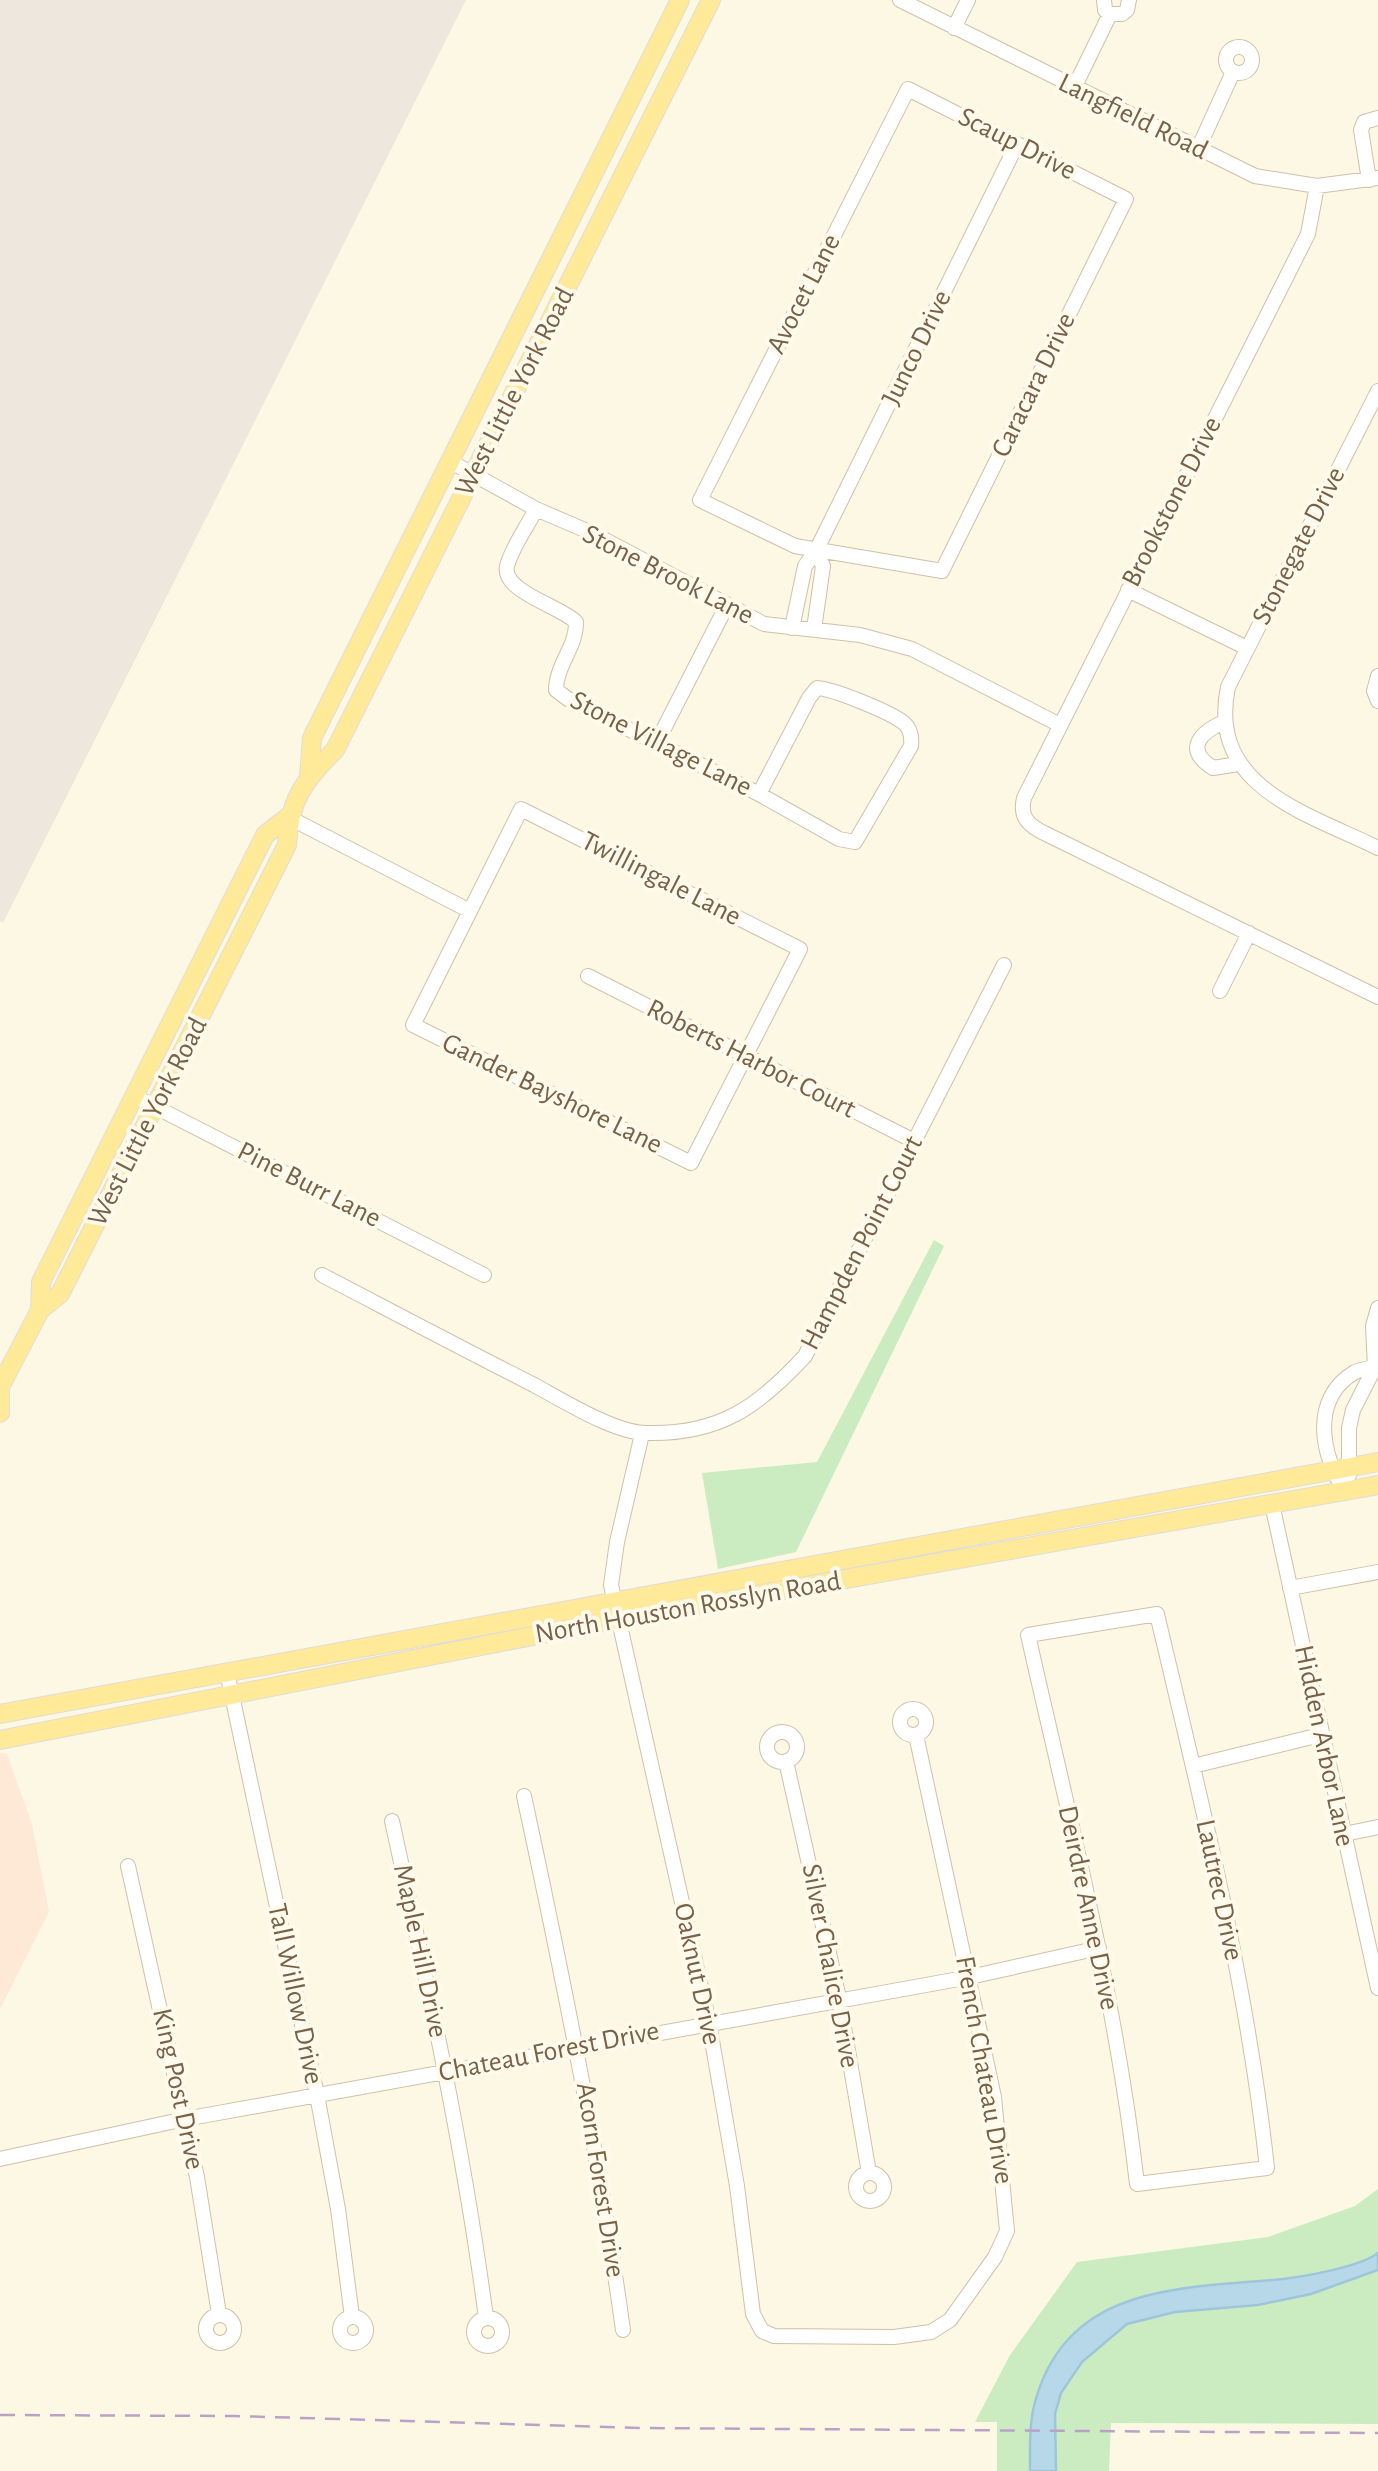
<svg xmlns="http://www.w3.org/2000/svg" width="1378" height="2471" font-family="'Alegreya Sans',sans-serif">
  <rect width="100%" height="100%" fill="#fdf8e4"/>
  <path fill="#fee9d7" d="M0 1753 7 1754 32 1824 49 1912 0 2009Z"/>
  <path fill="#ede7de" d="M0 0H466L3 923 0 921Z"/>
  <path fill="#cbecc1" d="M934 1240 944 1246 796 1552 718 1569 702 1473 817 1462Z
    M1378 2189V2424L1111 2423 1109 2471H997V2422H975L1010 2355 1077 2262 1268 2237 1355 2206Z"/>
  <path fill="#b7d8e8" stroke="#9dc6da" stroke-width="2.5" d="M1378 2253V2270L1311 2294 1258 2305 1175 2312 1127 2324 1082 2362 1061 2393 1055 2414 1056 2471H1030C1030 2450 1029 2423 1035 2402 1068 2282 1183 2289 1283 2279 1306 2276 1360 2267 1378 2253Z"/>
  <g fill="none" stroke-linecap="round" stroke-linejoin="round">
    <defs>
      <path id="minor" d="M900 0 1255 176 1317 186 1378 178
        M1104 0 1105 10 1110 14
        M1110 14H1122L1127 10 1129 0
        M954 28 968 0
        M1226 60a13 13 0 1 1 26 0a13 13 0 1 1-26 0Z
        M1074 88 1110 14
        M908 89 1126 199 942 571 795 546 700 500Z
        M1198 149 1233 72
        M1369 180 1361 130 1364 122 1378 118
        M1317 186 1308 234 1024 798C1020 815 1026 823 1040 831L1378 997
        M1378 391 1228 687C1207 787 1307 813 1378 848
        M451 462 536 509 594 534 764 624 860 635 912 649 1060 725
        M536 509C527 527 512 547 507 566 501 591 560 606 576 622 577 646 556 665 556 690L568 699 759 794 839 839 855 842 911 746C912 737 911 729 904 723 890 712 834 689 817 688L809 698 759 794
        M1128 590 1247 648
        M792 628 805 566 816 551 1017 144
        M814 629 823 566 816 551
        M1378 676 1374 691 1378 701
        M1224 722C1201 732 1183 749 1213 768L1238 764
        M656 744 727 605
        M521 809 800 949 691 1163 413 1025Z
        M288 817 468 910
        M588 976 914 1141
        M1220 991 1249 933
        M134 1096 484 1275
        M322 1275C393 1312 463 1349 534 1385 562 1400 615 1433 646 1433 719 1435 758 1407 805 1356L1004 965
        M1375 1367 1373 1326 1378 1308
        M642 1434 617 1542 611 1585 709 2023 737 2186 753 2314 762 2331 774 2336 894 2337 931 2332 950 2320 995 2257 1007 2231 994 2097 916 1735
        M1349 1475V1428L1353 1410 1375 1367
        M1345 1491C1321 1456 1310 1398 1355 1372 1362 1369 1371 1368 1378 1366
        M1272 1504 1378 1988
        M1290 1588 1378 1572
        M1157 1614C1200 1797 1247 1981 1267 2168L1137 2184C1116 1998 1069 1817 1028 1635Z
        M227 1672 317 2095 338 2209 352 2317
        M900 1722a13 13 0 1 1 26 0a13 13 0 1 1-26 0Z
        M767 1747a15 15 0 1 1 30 0a15 15 0 1 1-30 0Z
        M786 1761 839 1998 869 2173
        M1193 1766 1320 1735
        M524 1796C562 1973 598 2150 623 2330
        M392 1821C428 1986 464 2150 486 2318
        M1344 1834 1378 1827
        M128 1866 197 2177 219 2314
        M0 2159 185 2119 970 1977 1099 1948
        M856 2187a14 14 0 1 1 28 0a14 14 0 1 1-28 0Z
        M206 2329a14 14 0 1 1 28 0a14 14 0 1 1-28 0Z
        M340 2330a13 13 0 1 1 26 0a13 13 0 1 1-26 0Z
        M474 2332a14 14 0 1 1 28 0a14 14 0 1 1-28 0Z"/>
      <path id="major" d="M309 776 312 738 680 0
        M40 1310 60 1294 287 845C289 801 304 780 335 750L711 0
        M0 1387 40 1310 41 1282 265 835 288 817
        M0 1413V1387
        M0 1714 1378 1462
        M0 1740 619 1619 1378 1485"/>
    </defs>
    <use href="#minor" stroke="#cfc0aa" stroke-width="16"/>
    <use href="#major" stroke="#e1dcd7" stroke-width="20"/>
    <use href="#minor" stroke="#fff" stroke-width="14"/>
    <use href="#major" stroke="#ffea99" stroke-width="18"/>
    <path stroke="#bca1c7" stroke-width="2.5" stroke-dasharray="15 10" stroke-linecap="butt" d="M0 2415 235 2416 644 2428 1378 2433"/>
  </g>
  <g text-anchor="middle" dominant-baseline="central" stroke-width="8" stroke-linejoin="round" paint-order="stroke">
    <g font-size="28" fill="#776148" stroke="#fffaeb">
      <text transform="translate(1133 117) rotate(26)">Langfield Road</text>
      <text transform="translate(1017 144) rotate(27)">Scaup Drive</text>
      <text transform="translate(804 294) rotate(-63)">Avocet Lane</text>
      <text transform="translate(917 348) rotate(-64)">Junco Drive</text>
      <text transform="translate(1034 385) rotate(-64)">Caracara Drive</text>
      <text transform="translate(515 392) rotate(-63)">West Little York Road</text>
      <text transform="translate(1172 502) rotate(-63)">Brookstone Drive</text>
      <text transform="translate(1299 546) rotate(-63)">Stonegate Drive</text>
      <text transform="translate(668 575) rotate(27)">Stone Brook Lane</text>
      <text transform="translate(661 744) rotate(27)">Stone Village Lane</text>
      <text transform="translate(661 879) rotate(27)">Twillingale Lane</text>
      <text transform="translate(751 1059) rotate(27)">Roberts Harbor Court</text>
      <text transform="translate(552 1094) rotate(26)">Gander Bayshore Lane</text>
      <text transform="translate(148 1122) rotate(-63)">West Little York Road</text>
      <text transform="translate(309 1185) rotate(27)">Pine Burr Lane</text>
      <text transform="translate(862 1243) rotate(-63)">Hampden Point Court</text>
      <text transform="translate(688 1608) rotate(-10)">North Houston Rosslyn Road</text>
      <text transform="translate(1324 1746) rotate(78)">Hidden Arbor Lane</text>
      <text transform="translate(1219 1890) rotate(78)">Lautrec Drive</text>
      <text transform="translate(1088 1908) rotate(78)">Deirdre Anne Drive</text>
      <text transform="translate(420 1951) rotate(78)">Maple Hill Drive</text>
      <text transform="translate(830 1966) rotate(79)">Silver Chalice Drive</text>
      <text transform="translate(697 1974) rotate(78)">Oaknut Drive</text>
      <text transform="translate(295 1994) rotate(78)">Tall Willow Drive</text>
      <text transform="translate(549 2052) rotate(-11)">Chateau Forest Drive</text>
      <text transform="translate(984 2070) rotate(80)">French Chateau Drive</text>
      <text transform="translate(178 2089) rotate(78)">King Post Drive</text>
      <text transform="translate(600 2180) rotate(81)">Acorn Forest Drive</text>
    </g>
  </g>
</svg>
